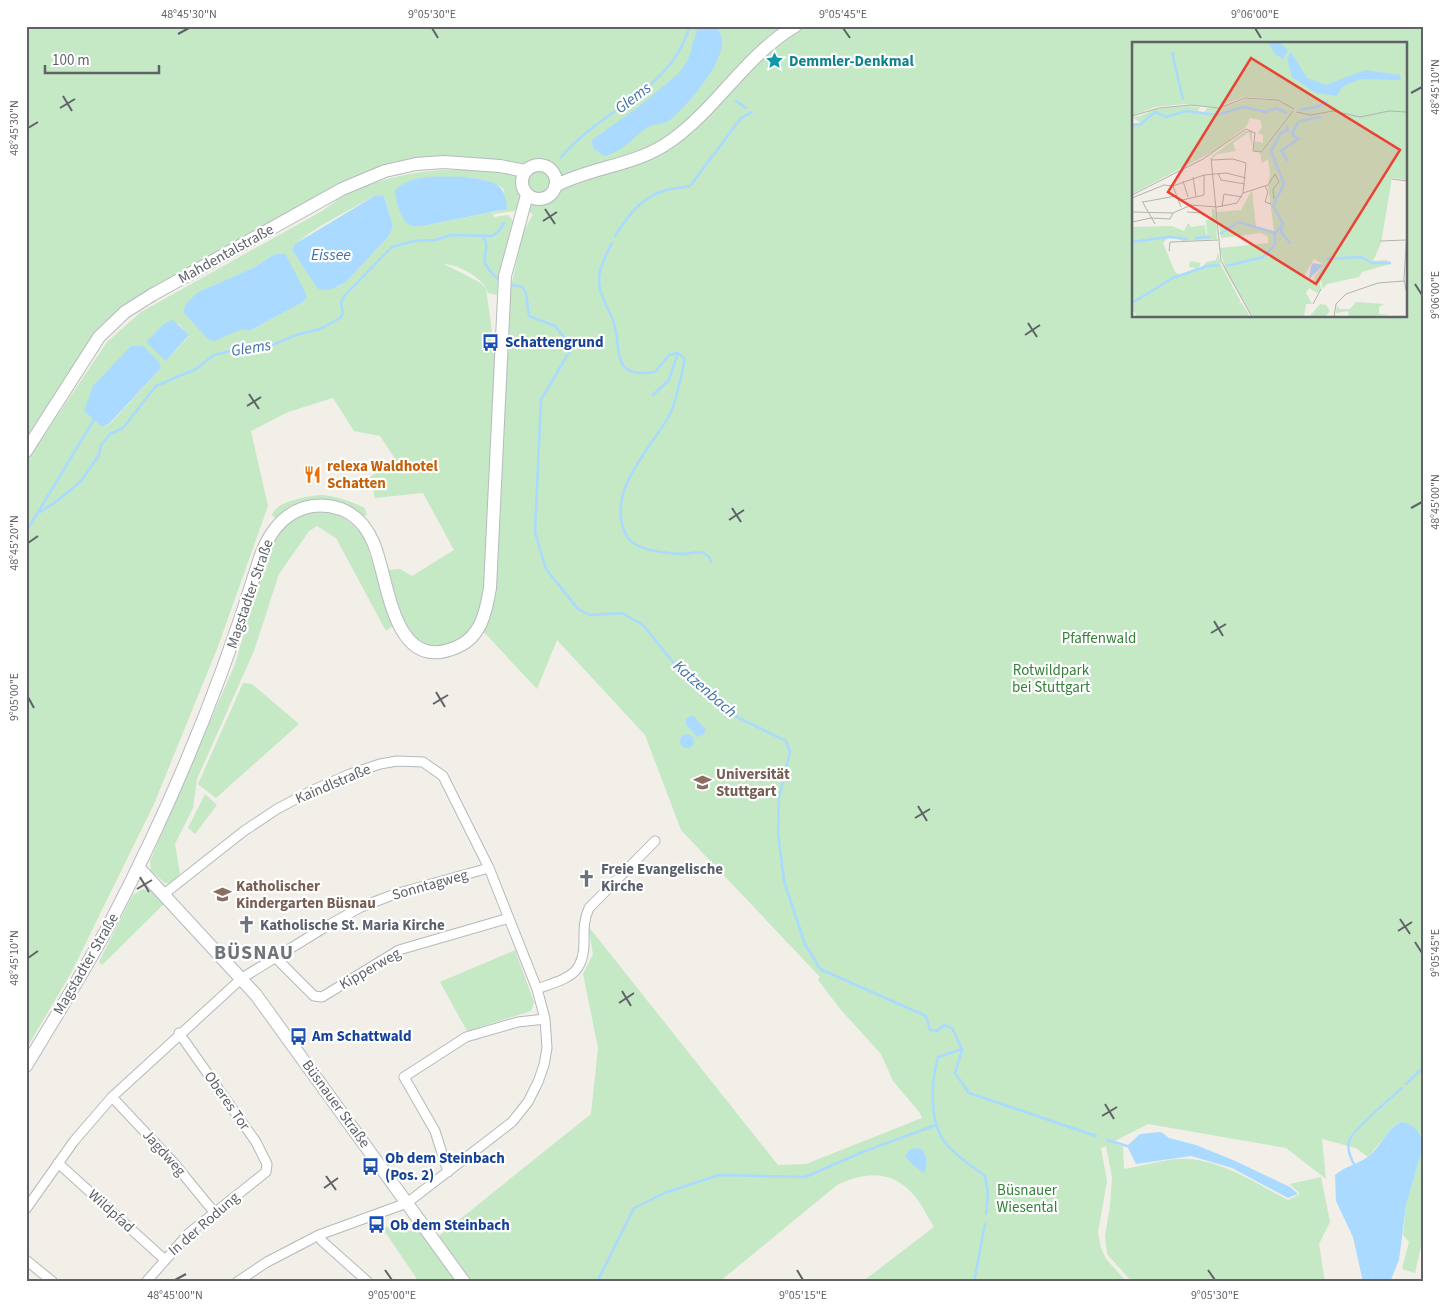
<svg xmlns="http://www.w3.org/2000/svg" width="1449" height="1308" font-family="'Source Sans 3',sans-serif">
  <rect width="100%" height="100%" fill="#f1efe8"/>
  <path fill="#c5e8c5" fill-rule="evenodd" d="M26 26H1423V1141L1420 1133 1401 1122 1394 1126 1368 1157 1356 1148 1322 1139 1326 1179 1286 1148 1148 1124 1113 1142 1123 1147 1124 1169C1143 1166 1171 1157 1189 1159 1225 1162 1257 1184 1288 1200L1300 1194 1290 1184 1321 1177 1330 1222 1319 1244 1325 1282H1132L1107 1254 1105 1236 1110 1206 1112 1177 1106 1146 1101 1148 1107 1181 1098 1232 1101 1248 1106 1259 1127 1282H862L934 1227C929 1219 925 1211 920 1203 898 1171 870 1169 837 1185L719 1282H472L439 1236 591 1114 598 1048 583 974 593 954 588 926 778 1165 806 1164 922 1118 920 1113 893 1081 881 1054 841 1010 818 980 820 977 681 830 645 735 557 640 537 689 482 630 495 597 496 586 510 291 523 233 533 214 519 206 514 211 494 214V212L503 210 506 201 503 188 486 180 467 177 412 226H422L493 212 494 217 508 215 514 222 513 227 512 223 498 277 497 295 488 293C484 278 459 265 444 264L481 283 486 289 492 331 489 337 491 338V347L496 353 486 588C482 600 480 615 474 625 460 648 426 654 409 631 396 614 393 591 388 570L400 569 412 576 454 550 423 493 375 498 370 477 394 457 380 436 354 431 333 398 288 412 251 431 268 506 217 649 154 804 71 973 26 1049V462L107 342 141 312 322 211C331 205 341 196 351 192 389 175 430 168 471 170L474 157 443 156 410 160 123 309 26 440ZM1133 44H1405V316H1133ZM376 195 384 196 393 226 389 236 346 282 338 287 317 288 292 250C299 234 358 206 376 195ZM282 253 286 256 306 296 303 302 249 331 243 329 198 292 255 267 273 255ZM178 323 189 336 166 361ZM161 368 111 423 103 427 84 411Z
    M321 495C336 496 350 501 365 508L367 515 363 516C321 494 314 493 275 518L272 515C276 501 308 496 321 495Z
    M308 512C333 509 349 518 364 537L393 626 386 631 336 538 317 526 309 531 279 574 254 651 197 779 193 808 175 844 180 874 171 883H165L151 871 150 861 235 664 267 553 281 529 298 516Z
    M243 683 252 684 299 724 216 798 198 784Z
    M205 794 217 805 195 834 188 828Z
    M143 889 153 892 165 903 102 965 99 962 129 902 133 895Z
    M515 950 534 1002 531 1011 467 1031 440 982Z
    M1423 1147V1236L1415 1273 1402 1269 1409 1242 1403 1235 1406 1205Z
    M381 1226 424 1233 458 1282H419Z"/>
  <path fill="#aadaff" d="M698 26H717C719 31 722 36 722 41 724 63 687 106 670 120 663 125 655 123 648 127 633 137 623 152 604 156L593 148 592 140 637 108 678 74 688 60Z
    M467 177C491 181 506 181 507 209L422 226C418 226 413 227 410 225 401 221 395 199 395 190 414 173 443 177 467 177Z
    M376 195 384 196 393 226 389 236 346 282C338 287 325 293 317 288L292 250 295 244Z
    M282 253 286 255 305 292 307 296 303 302 249 331 242 329 214 341 209 340 184 313 185 305 198 292 255 267 273 255Z
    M173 320 189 335 166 361 146 342 165 323Z
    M131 346H143L159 362 161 368 110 423 102 427 84 411 93 386Z
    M693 715 706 730 703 735 697 737 686 724V719Z
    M680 741a7 7 0 1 1 14 0a7 7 0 1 1-14 0Z
    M1401 1122C1415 1125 1423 1133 1423 1147L1406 1205 1399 1260 1390 1282H1363L1353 1237 1336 1201 1335 1175C1345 1166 1359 1164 1369 1156 1381 1146 1387 1129 1401 1122Z
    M1161 1132 1169 1138 1196 1145 1233 1160 1290 1187 1298 1194 1288 1198 1232 1168 1191 1156 1136 1164 1127 1146 1140 1134Z
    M917 1148 923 1150C927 1158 928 1164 924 1173L913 1165 905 1156 910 1149Z"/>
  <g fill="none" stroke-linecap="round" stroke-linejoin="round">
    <path stroke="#aadaff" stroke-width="2.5" d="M736 101 746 108
      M561 157C602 108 669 94 690 26
      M483 236C494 253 472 257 498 279
      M615 236C626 218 642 197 663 191 671 188 681 188 690 186L741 118 752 112
      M612 243C606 255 598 269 599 283 600 298 610 310 614 323 622 353 611 379 655 372L669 355 678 353 684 358V364C680 381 677 400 669 416 650 450 605 491 626 535 634 551 666 553 682 554 689 555 697 550 704 553 708 555 710 558 711 562
      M512 285 522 287 526 293 529 316 555 326 572 347 541 400 535 532 546 569 578 609 590 615 622 613 643 625 677 667 717 703 739 718 786 741 790 752 779 798 778 833 784 881 805 944 820 969 926 1016 930 1030 937 1031 944 1025 952 1028 962 1049 938 1057C931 1083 928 1126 949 1147 959 1158 973 1167 985 1176L988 1193 986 1214
      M653 395 669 380 678 353
      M40 512 57 501 81 481 99 455 101 445 110 434 123 428 156 386 196 369 214 355 246 347H268L296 335 320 329 340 318 343 313 341 303 344 296 392 247 414 241 435 240 451 235 492 236 499 231 504 223
      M26 532 95 418
      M962 1050 955 1073 969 1093 1096 1136
      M1406 1084 1423 1068
      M1107 1140 1127 1146
      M1354 1164C1350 1157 1347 1149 1349 1141 1353 1129 1391 1098 1402 1088
      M597 1282 634 1208 667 1192 719 1175 805 1177 865 1151 936 1125
      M974 1282 985 1224"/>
    <defs>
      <path id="street" d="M164 894 244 831 277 809 311 791 350 774 380 764 397 761 423 762 443 776 489 868 537 989 545 1019 547 1048 544 1065 538 1082 528 1102 512 1122 407 1203 319 1235 267 1262 237 1282
        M275 957 314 996 322 997 399 950 509 918
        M537 989C567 978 585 976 584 939 584 927 584 919 589 908L655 841
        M112 1097 173 1162 214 1212
        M58 1163 164 1259
        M448 1172 435 1131 404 1077 466 1037 518 1022 545 1019
        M26 1209 74 1141 112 1097 242 978 327 926 361 907 395 894 489 868
        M319 1235 322 1241 368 1282
        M26 1260 53 1282
        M146 1282 189 1233 266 1172 267 1164 256 1142 179 1033"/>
      <path id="secondary" d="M522 182a17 17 0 1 1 34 0a17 17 0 1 1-34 0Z
        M555 186C593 166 637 166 672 140 718 107 745 56 795 26
        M26 451 99 337 125 312 152 295 342 189 385 171 416 164 444 162 500 166 525 171
        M139 868 256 995 464 1282
        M26 1066C54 1019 84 972 110 923 170 808 220 688 258 564 265 540 279 516 304 508 316 504 329 505 341 509 356 515 367 528 373 542 389 577 391 676 457 647 481 637 486 612 490 588L505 276 527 195"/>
    </defs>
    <use href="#street" stroke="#b5b8bc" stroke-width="11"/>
    <use href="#secondary" stroke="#b6babf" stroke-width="14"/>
    <use href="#street" stroke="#fff" stroke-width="9"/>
    <use href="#secondary" stroke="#fff" stroke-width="12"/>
  </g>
  <path fill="none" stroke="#5f6368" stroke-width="2" d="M432 28 438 38M843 28 850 38M1255 28 1261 38M178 34 189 28M1411 93 1422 87M63 96 72 111M60 108 75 99M28 128 38 122M545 209 555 224M543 221 557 212M1415 284 1422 295M1028 323 1037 337M1025 335 1040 325M249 394 259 409M247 406 261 397M732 508 741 522M1411 508 1422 502M729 520 744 510M28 543 38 536M1214 621 1223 636M1211 633 1226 624M436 692 445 707M28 697 34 708M433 704 448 695M918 806 927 821M915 818 930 809M140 877 149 892M137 889 152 880M1400 919 1410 934M1398 931 1412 922M1415 942 1422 953M28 958 38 951M622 991 631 1006M619 1003 634 993M1105 1104 1114 1119M1102 1116 1117 1107M326 1176 336 1190M324 1188 338 1178M385 1270 392 1280M797 1270 803 1280M1208 1270 1215 1280M175 1280 186 1274"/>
  <defs>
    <symbol id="sight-bare" viewBox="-9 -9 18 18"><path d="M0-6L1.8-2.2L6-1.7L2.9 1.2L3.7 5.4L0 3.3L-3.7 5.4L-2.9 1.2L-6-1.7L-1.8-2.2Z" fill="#0f9aa8" stroke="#fff" stroke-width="2.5" paint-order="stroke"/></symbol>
    <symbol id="bus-bare" viewBox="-9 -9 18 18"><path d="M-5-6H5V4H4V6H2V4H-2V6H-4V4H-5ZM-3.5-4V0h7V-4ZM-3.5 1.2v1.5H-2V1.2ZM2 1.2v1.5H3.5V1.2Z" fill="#1a4fb4" stroke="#fff" stroke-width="2.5" paint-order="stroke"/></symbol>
    <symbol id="restaurant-bare" viewBox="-9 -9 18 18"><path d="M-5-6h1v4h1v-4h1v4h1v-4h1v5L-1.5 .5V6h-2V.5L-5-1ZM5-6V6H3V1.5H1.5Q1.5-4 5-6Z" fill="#e8710a" stroke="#fff" stroke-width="2.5" paint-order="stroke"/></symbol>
    <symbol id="university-bare" viewBox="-9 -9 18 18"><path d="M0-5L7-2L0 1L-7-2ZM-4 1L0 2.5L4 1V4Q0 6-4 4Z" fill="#8d6e63" stroke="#fff" stroke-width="2.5" paint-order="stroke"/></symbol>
    <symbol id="church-bare" viewBox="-9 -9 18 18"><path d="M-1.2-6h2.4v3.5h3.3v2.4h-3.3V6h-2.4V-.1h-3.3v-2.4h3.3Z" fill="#6b7280" stroke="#fff" stroke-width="2.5" paint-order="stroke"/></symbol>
    <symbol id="school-bare" viewBox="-9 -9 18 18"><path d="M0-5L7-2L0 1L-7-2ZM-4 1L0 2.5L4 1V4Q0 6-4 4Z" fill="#8d6e63" stroke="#fff" stroke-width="2.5" paint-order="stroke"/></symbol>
  </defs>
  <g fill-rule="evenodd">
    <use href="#sight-bare" x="762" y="48" width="25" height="25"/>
    <use href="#bus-bare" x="478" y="330" width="25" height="25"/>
    <use href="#restaurant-bare" x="300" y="462" width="25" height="25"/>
    <use href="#university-bare" x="690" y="770" width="25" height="25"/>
    <use href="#church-bare" x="574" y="866" width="25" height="25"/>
    <use href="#school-bare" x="210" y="882" width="25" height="25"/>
    <use href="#church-bare" x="234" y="912" width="25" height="25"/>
    <use href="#bus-bare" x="286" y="1024" width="25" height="25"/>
    <use href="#bus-bare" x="358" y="1154" width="25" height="25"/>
    <use href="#bus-bare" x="364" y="1212" width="25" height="25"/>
  </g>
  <g text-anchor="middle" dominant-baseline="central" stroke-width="4.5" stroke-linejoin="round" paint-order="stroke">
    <g font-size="15" font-weight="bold" fill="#0d838f" stroke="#fff" text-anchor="start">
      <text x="789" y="61">Demmler-Denkmal</text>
    </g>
    <g font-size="15" fill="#5f6368" stroke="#fff">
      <text transform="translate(226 254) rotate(-29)">Mahdentalstraße</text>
      <text transform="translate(250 594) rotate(-71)">Magstadter Straße</text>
      <text transform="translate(333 784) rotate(-23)">Kaindlstraße</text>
      <text transform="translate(430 885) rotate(-16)">Sonntagweg</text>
      <text transform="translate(86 964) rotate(-60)">Magstadter Straße</text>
      <text transform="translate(370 969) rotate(-30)">Kipperweg</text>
      <text transform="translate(227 1101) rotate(55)">Oberes Tor</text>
      <text transform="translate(336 1104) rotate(54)">Büsnauer Straße</text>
      <text transform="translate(164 1153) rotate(48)">Jagdweg</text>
      <text transform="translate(111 1211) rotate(42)">Wildpfad</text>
      <text transform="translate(204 1224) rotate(-41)">In der Rodung</text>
    </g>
    <g font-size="15" font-weight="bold" fill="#164399" stroke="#fff" text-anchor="start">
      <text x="505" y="342">Schattengrund</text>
      <text x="312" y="1036">Am Schattwald</text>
      <text x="385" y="1158">Ob dem Steinbach<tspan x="385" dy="17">(Pos. 2)</tspan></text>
      <text x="390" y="1225">Ob dem Steinbach</text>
    </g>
    <g font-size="15" font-weight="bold" fill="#c56008" stroke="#fff" text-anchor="start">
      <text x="327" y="466">relexa Waldhotel<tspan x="327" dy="17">Schatten</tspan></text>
    </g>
    <g font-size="15" fill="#348238" stroke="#fff">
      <text x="1099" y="638">Pfaffenwald</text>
      <text x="1051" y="670">Rotwildpark<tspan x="1051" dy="17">bei Stuttgart</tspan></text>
      <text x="1027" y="1190">Büsnauer<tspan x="1027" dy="17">Wiesental</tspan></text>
    </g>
    <g font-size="15" font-weight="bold" fill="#785e54" stroke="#fff" text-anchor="start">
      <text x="716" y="774">Universität<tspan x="716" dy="17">Stuttgart</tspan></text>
      <text x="236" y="886">Katholischer<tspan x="236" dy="17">Kindergarten Büsnau</tspan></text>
    </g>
    <g font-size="15" font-weight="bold" fill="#5b616d" stroke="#fff" text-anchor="start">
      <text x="601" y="869">Freie Evangelische<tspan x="601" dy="17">Kirche</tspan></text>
      <text x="260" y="925">Katholische St. Maria Kirche</text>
    </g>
    <g font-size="16" font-style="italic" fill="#4174aa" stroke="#fff">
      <text transform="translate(633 98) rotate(-37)">Glems</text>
      <text x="331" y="255">Eissee</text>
      <text transform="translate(251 348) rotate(-9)">Glems</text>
      <text transform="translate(705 689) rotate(41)">Katzenbach</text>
    </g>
    <g font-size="20" font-weight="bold" letter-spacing="1" fill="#70757a" stroke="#fff">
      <text x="254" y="953">BÜSNAU</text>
    </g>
  </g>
  <g transform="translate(1132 42)">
    <rect width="275" height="275" fill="#f1efe8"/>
    <path d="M0 0H275V138L260 136 249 201 241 219 255 218 258 222 230 230 227 235 195 242 190 247V242L187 235 189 247 185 251 177 246 174 251 180 262H174L172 275H121L93 228 88 206 136 201V195L129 191 89 196 90 201 85 170 109 168 120 148 124 185 142 189 136 144 138 132 136 117 130 121 128 111 159 70 128 110H123L121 104 123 99 131 101V93L126 91 130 85 128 78 118 76 114 85 84 108 0 152V83L9 81 0 75 8 74 23 67 55 64 68 65 66 69 72 70 75 66H88L114 57 143 58 158 62 144 57 112 55 83 66 53 62 23 65 0 74ZM182 217 192 223 182 235 183 237 186 234H187L180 239 177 240 172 234ZM113 89H120V105L117 90 101 101 104 109 85 112 80 117V114ZM80 166 84 169 85 197 51 199 38 194 31 201 43 230 48 233 65 226 57 225 58 219 69 221 66 226 69 227 74 220 84 218 86 211 89 223 109 260 104 261H110L118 275H5L0 266V185L40 184 52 189 56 181 59 185 73 183 74 193H69H75L74 178 80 177ZM224 260 252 262 247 265V272L258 273 221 275 217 274 216 269 204 271 205 263 207 267H218ZM188 262 194 263 198 269 193 275H177Z" fill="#c5e8c5" fill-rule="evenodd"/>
    <path d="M136 0H147L156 8 151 17 143 12ZM159 10 175 36 194 43 233 28 268 33 269 38 228 37 210 45 205 54 184 51 160 35 155 16ZM181 221 192 223 177 237 179 224Z" fill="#aadaff"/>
    <path fill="none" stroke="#aadaff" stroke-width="2.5" d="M40 10 51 58M167 68 185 65 196 59M167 79 189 75M0 83 9 82 23 70 34 75 54 69 85 73 111 65 134 70 144 66 155 71M156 119 149 109 166 97 160 92 166 80M150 185 149 190 159 202M88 192 107 180 143 191M63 196 78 195M0 200 37 195 56 197M143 203V191L151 182 141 164 152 142 139 109 149 91 156 88 154 83M194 217 229 215 240 221H259M94 224 131 215 142 204M0 261 41 236 75 224 88 223"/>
    <path fill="none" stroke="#b3b3b1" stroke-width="1" d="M164 70 179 73 201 69 228 75 257 69 275 70M0 74 27 66 59 63 87 66 113 56 146 58 162 67M79 116 89 219 120 275M86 131 89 138 113 142M61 135 64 154M260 137 275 139M51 139 56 155M41 144 49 165M133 144 136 150 133 160 139 162M111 151 136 143 143 132 147 140 141 147 142 157M0 153 71 117 114 87 123 91 121 109 129 110 161 69M0 156 32 143 41 144 72 133 94 131 114 136M10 159 23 182M46 159 72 153V133M11 160 44 154M90 165 92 152 110 155M0 170 41 171 59 163 85 165 105 161 111 151 114 121 101 117 79 118M55 170 70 171M0 180 19 176 38 177 41 171M275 189 272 237 275 253M248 199 274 198M37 209 38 200 86 198M181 262 189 247M202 275 204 262 214 252 246 241 272 239"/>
    <path fill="#ea4335" fill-opacity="0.15" stroke="#ea4335" stroke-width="2.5" d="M119 16 268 108 184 242 36 150Z"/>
    <rect width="275" height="275" fill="none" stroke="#5f6368" stroke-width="2.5"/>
  </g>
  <rect width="1449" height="1308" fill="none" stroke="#ffffff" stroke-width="55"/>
  <path d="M45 65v8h114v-8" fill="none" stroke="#5f6368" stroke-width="2.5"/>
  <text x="52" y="65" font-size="15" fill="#5f6368" stroke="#ffffff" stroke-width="4" paint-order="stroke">100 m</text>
  <rect x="28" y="28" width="1394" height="1252" fill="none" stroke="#5f6368" stroke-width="2"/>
  <g font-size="12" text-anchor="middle" fill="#5f6368">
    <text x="189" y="18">48°45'30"N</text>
    <text x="432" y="18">9°05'30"E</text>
    <text x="843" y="18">9°05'45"E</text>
    <text x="1255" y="18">9°06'00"E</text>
    <text transform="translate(1435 87) rotate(-90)" y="4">48°45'10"N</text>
    <text transform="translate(14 128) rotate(-90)" y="4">48°45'30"N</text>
    <text transform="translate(1435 295) rotate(-90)" y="4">9°06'00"E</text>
    <text transform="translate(1435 502) rotate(-90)" y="4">48°45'00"N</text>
    <text transform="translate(14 543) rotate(-90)" y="4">48°45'20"N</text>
    <text transform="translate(14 697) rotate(-90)" y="4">9°05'00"E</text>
    <text transform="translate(1435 953) rotate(-90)" y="4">9°05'45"E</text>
    <text transform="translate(14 958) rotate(-90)" y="4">48°45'10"N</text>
    <text x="175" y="1299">48°45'00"N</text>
    <text x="392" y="1299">9°05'00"E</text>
    <text x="803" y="1299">9°05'15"E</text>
    <text x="1215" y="1299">9°05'30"E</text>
  </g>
</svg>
